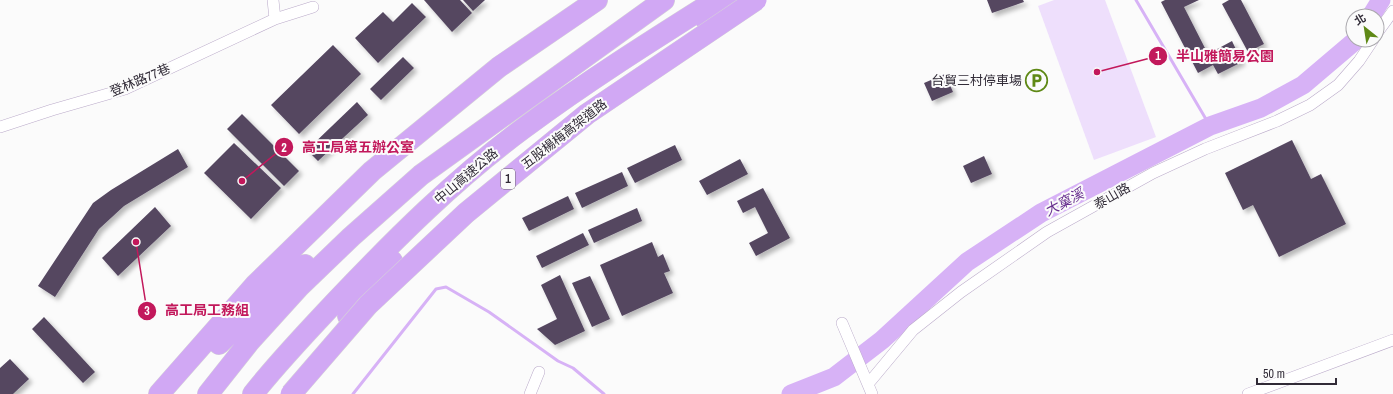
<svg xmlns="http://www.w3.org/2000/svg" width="1393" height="394" font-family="'Archivo Narrow','Noto Sans TC',sans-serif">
  <defs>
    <filter id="shadow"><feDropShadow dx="3.5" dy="3.5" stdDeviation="2" flood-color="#0004"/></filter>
  </defs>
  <rect width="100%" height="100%" fill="#fbfbfb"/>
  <path fill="#eedffc" d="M1054 0H1105L1156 137 1094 160 1038 6Z"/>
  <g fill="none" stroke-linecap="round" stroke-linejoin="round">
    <path stroke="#d7b2f6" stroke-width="3" d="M1136 0 1210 126
      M353 394 436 289 446 287 489 312 558 361 573 368 604 394"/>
    <path stroke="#d7b2f6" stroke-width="19" d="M1371 16 1381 0
      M791 394 834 377 882 340 967 262 1041 213 1210 126 1261 108 1303 85 1356 40"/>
  </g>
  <path fill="#554761" filter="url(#shadow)" d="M424 0H460L472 13 452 32Z
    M463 0H485L473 11Z
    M987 0H1023L1024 2 992 13Z
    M1165 0H1199L1184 7 1208 54 1232 41 1242 62 1218 74 1213 65 1198 73 1161 2Z
    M1229 0H1241L1264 44 1248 52 1222 4Z
    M412 3 426 17 378 63 355 38 383 12 393 22Z
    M333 45 361 74 299 134 271 105Z
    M403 57 414 68 381 100 370 89Z
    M945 74 953 92 932 101 924 83Z
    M357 102 368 115 318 161 307 150Z
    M242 114 299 171 284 186 227 129Z
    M1292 140 1311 179 1321 174 1346 224 1279 257 1253 205 1243 210 1225 173Z
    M234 143 281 188 251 219 204 173Z
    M675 145 682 160 635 183 627 168Z
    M178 149 188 167 124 206 99 229 55 297 38 286 93 203 111 190Z
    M984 156 992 174 971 183 963 166Z
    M740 159 748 174 707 195 699 181Z
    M622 172 628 186 582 208 575 193Z
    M763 188 790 238 756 256 749 243 768 233 755 207 743 213 737 201Z
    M568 196 574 209 529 231 522 218Z
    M155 207 171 226 118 276 102 258Z
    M637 208 642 221 594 243 588 230Z
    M583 233 589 245 542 268 536 256Z
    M652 242 658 257 663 254 670 271 664 273 673 293 622 316 600 265Z
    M560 275 585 331 555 345 537 329 557 319 541 285Z
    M590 276 610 319 592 327 572 283Z
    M44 317 95 372 83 383 32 329Z
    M10 359 29 379 13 394H0V368Z"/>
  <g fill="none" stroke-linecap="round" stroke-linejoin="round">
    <defs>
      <path id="street" d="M273 0 275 19
        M1377 33 1393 11
        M0 127 52 110 125 89 275 19 313 7
        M842 323 872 394
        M868 384 913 330 961 292 1047 232 1153 173 1205 149 1277 121 1310 105 1338 85 1359 61 1373 40
        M530 394 539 372
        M1248 394 1393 340"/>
      <path id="highway" d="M706 20 736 0
        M348 316 392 261
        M219 344 284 282 305 265
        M159 394 255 285 372 171 499 67 597 0
        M208 394 250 341 299 287 351 237 421 175 664 0
        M253 394C279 361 308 331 337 300 395 239 456 178 524 128 586 82 651 41 716 0"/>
    </defs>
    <use href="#street" stroke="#bbabca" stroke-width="12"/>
    <use href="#highway" stroke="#d6d5d7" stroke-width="22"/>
    <use href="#street" stroke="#fff" stroke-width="11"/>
    <use href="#highway" stroke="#d1a8f4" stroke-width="21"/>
    <defs>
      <path id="highway-bridge" d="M291 394 368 305 466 213 587 114 756 0"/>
    </defs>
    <use href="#highway-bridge" stroke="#d6d5d7" stroke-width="22" stroke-linecap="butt"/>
    <use href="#highway-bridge" stroke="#d1a8f4" stroke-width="21"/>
  </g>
  <defs>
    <symbol id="parking-ring" viewBox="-11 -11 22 22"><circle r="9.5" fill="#fbfbfb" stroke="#5f8916" stroke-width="1.5"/><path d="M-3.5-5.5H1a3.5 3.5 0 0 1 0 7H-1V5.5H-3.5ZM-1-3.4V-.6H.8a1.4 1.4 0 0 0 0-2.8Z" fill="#5f8916"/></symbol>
  </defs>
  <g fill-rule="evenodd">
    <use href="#parking-ring" x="1024" y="68" width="25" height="25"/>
  </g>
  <g text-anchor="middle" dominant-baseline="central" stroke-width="4" stroke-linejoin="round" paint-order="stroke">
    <rect fill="#fbfbfb" stroke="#6e6972" stroke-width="1" x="501" y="169" width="14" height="20" rx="3"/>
    <g font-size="12" font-weight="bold" fill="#312b37">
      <text x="508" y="179">1</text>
    </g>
    <g font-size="13" fill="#312b37" stroke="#fbfbfb">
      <text transform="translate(140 80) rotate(-23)">登林路77巷</text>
      <text transform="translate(564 134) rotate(-38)">五股楊梅高架道路</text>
      <text transform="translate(466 176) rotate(-40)">中山高速公路</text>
      <text transform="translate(1112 196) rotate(-30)">泰山路</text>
    </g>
    <g font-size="13" fill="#312b37" stroke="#fbfbfb" text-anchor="end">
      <text x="1022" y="80">台貿三村停車場</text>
    </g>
    <g font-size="14" font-style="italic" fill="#693090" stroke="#fbfbfb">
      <text transform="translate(1064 202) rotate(-28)">大窠溪</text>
    </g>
  </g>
  <path fill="none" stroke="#c2185b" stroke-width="1.5" d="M1097 72L1158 56M242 181L284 147M136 242L147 311"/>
  <g fill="#c2185b" stroke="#fbfbfb" stroke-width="1.5">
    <circle cx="1097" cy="72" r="4"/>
    <circle cx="242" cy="181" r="4"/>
    <circle cx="136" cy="242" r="4"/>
    <circle cx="1158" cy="56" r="10"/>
    <circle cx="284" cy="147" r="10"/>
    <circle cx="147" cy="311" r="10"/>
  </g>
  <g font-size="12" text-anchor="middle" font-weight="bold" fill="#fff">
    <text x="1158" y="60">1</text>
    <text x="284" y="152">2</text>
    <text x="147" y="315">3</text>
  </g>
  <g font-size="14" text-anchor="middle" font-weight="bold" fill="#c2185b" stroke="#fbfbfb" stroke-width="4" stroke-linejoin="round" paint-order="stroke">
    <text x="1225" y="61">半山雅簡易公園</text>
    <text x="358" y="152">高工局第五辦公室</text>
    <text x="207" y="315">高工局工務組</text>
  </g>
  <g transform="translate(1365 28) rotate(330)"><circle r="19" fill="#fbfbfb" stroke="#aaa8ad"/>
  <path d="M0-3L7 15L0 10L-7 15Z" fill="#5f8916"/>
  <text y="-6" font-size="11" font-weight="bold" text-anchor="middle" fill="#312b37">北</text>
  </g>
  <path d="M1257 378v6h79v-6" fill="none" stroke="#312b37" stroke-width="2"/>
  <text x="1263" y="378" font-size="12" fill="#312b37" stroke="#fbfbfb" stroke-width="3" paint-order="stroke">50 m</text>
</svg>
